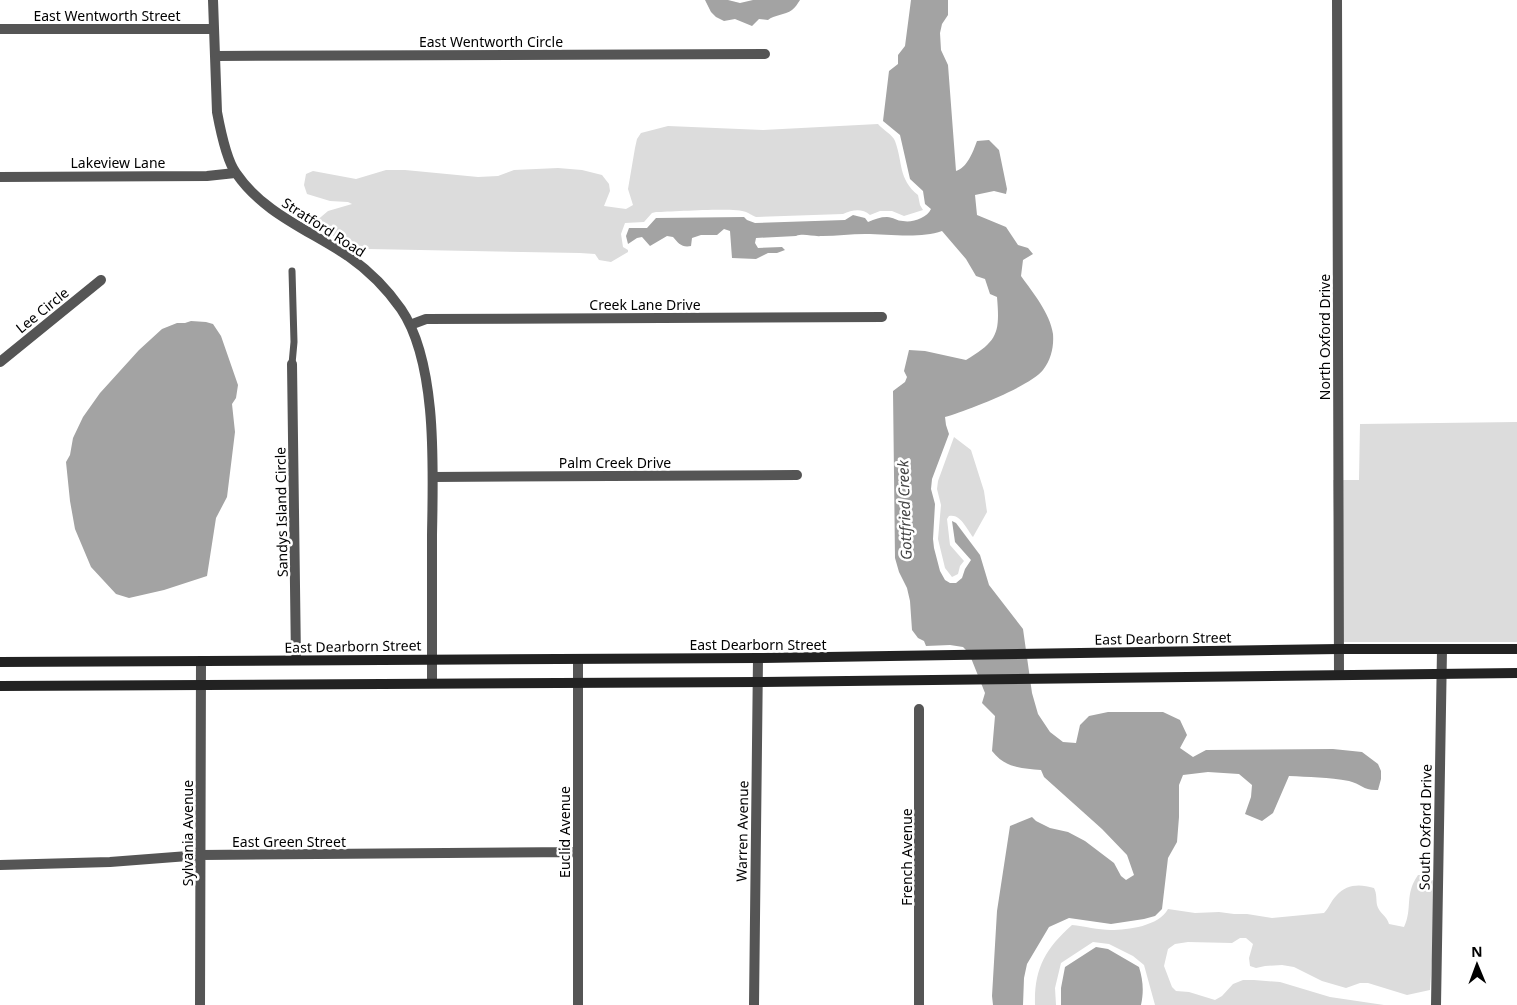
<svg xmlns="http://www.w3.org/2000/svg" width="1517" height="1005" font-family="'Noto Sans',sans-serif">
  <rect width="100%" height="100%" fill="#fff"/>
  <path fill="#dcdcdc" d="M878 124C883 130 893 135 895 141 903 162 898 179 918 195L920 205 923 210 904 216 892 211H880L870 215C862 208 852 210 843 214L756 217C751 215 749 213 746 212 735 207 672 212 656 212L652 213 644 222 625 223 621 234 623 247 628 250V252L611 262 599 260 595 254 580 253 369 249C351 243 327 237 315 222L328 211 352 204 348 202 330 201 307 194 304 185 306 174 313 171 356 179 386 170H405L478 177 498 176 514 170 558 168 582 170 602 175 609 184 610 191 604 206 626 209 633 205 628 189 635 148 637 139 641 133 668 126 763 130Z
    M1517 422V642H1337L1333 480H1359L1360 424Z
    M954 437 971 450 984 491 987 512 973 537C967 529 960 513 949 516L947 519 950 545 964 561 960 566 958 574 952 577 945 568 938 539 941 505 937 489 938 481Z
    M1418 875C1428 875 1431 878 1437 885L1430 990 1407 995 1368 983H1360L1346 988 1322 981 1294 967 1282 965 1265 966 1256 968 1250 966 1249 958 1253 944 1246 938H1240L1232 943 1188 942 1175 944 1168 949 1164 966 1172 987 1176 991 1189 992 1215 1000 1222 996 1233 984 1243 980H1254L1280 982 1330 997 1384 1005H1155L1144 965 1133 956 1109 944 1093 942 1061 963 1055 988 1056 1005H1035C1034 969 1045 949 1072 925 1084 926 1098 930 1111 930 1128 930 1159 926 1168 909L1195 913 1219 912 1234 914H1247L1272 918 1324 913C1329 908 1331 901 1336 896 1347 884 1359 884 1374 888 1377 894 1376 899 1377 905 1379 913 1387 916 1389 924L1404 927C1413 908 1404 895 1418 875Z"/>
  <path fill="#a3a3a3" d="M705 0H728L740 3 753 0H800C798 3 795 8 792 10 785 15 774 15 768 20L759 19 752 26 735 19 724 21 716 17 711 12Z
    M911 0H948V15L942 24 940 33 941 50 948 65 956 171C967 168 973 152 977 141L989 140 999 150 1007 189 1006 194 994 191 975 195 977 215 1006 227 1018 245 1028 248 1033 254 1023 260 1021 276C1033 293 1050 313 1053 334 1054 347 1051 360 1043 370 1031 386 966 411 945 417L946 425 949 434 932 479 931 489 935 504 933 539 934 548 940 571 945 580 950 583H956L962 578 965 569 971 560 955 542 952 521 956 523 980 555 989 585 1023 629 1032 693 1038 714 1050 732 1063 742 1076 743 1080 725 1089 716 1108 712H1163L1180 720 1187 735 1180 748 1193 757 1206 750 1333 749 1362 752 1378 764 1381 771V779L1378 790C1364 791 1361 784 1349 781 1329 777 1308 777 1289 776L1273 813 1262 821 1245 814 1251 797 1252 785 1239 774 1208 772 1183 775 1179 785V817L1177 842 1168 858 1162 909 1155 916 1144 919 1111 924 1069 918 1049 927 1027 964 1024 978 1023 1005H993L992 996 997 911 1010 826 1032 817 1036 821 1050 828 1068 832 1085 841 1114 863 1121 876 1126 880 1134 875 1127 855 1102 829 1044 777 1041 770C1021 768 1005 768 992 751L995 716 982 703 985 693 969 653 963 647 950 645 926 646 924 641 918 638 912 630 910 601 907 588 899 572 895 558 893 391 905 382 907 377 904 371 909 350 925 351 966 360C998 341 1000 333 997 297L990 294 985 279 976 276 966 259 942 231C920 239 888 234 865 234 851 234 837 236 822 236 813 237 804 233 796 236L756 238 755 243 758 248 782 247 785 250 777 253H768L756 259 732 258 730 231 724 229 717 235H701L692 238 691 246C682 248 678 243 673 237L667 236 650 246 642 237 637 238 628 244 626 236 629 228H647L656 218 744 217 747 220 755 223 845 220 853 215 865 218 868 222C875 219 880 217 887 217 893 217 897 221 903 221 912 223 927 218 931 209L925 204 923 191 910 179 900 135 883 121 889 71 898 64V55L905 46Z
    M191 321 206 322 213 324 221 336 238 385 236 398 232 404 235 432 227 497 216 518 207 576 164 590 129 598 116 594 91 567 75 529 70 501 66 462 70 455 73 438 83 417 100 393 139 350 162 329 177 323H185Z
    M1096 947 1108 949 1139 967C1143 980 1144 991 1141 1005H1061V988L1065 967Z"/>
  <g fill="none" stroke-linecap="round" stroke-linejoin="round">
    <path stroke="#555" stroke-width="7" d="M292 364 294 342 292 271"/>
    <path stroke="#555" stroke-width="10" d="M213 0 217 112C220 128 226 160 236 173 263 213 309 230 348 256 368 270 387 289 401 309 438 363 433 471 432 535 432 585 432 634 432 683
      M1337 0 1339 674
      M0 29H214
      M216 56 765 54
      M0 177 207 176 235 173
      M410 325 426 319 882 317
      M0 362 101 280
      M292 364 296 660
      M433 477 797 475
      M578 659V1005
      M919 709V1005
      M0 865 110 862 201 855 578 852
      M200 1005 201 661
      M754 1005 758 658
      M1436 1005 1442 650"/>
    <path stroke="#222" stroke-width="10" d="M0 662 758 658 1339 649H1517
      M0 686 758 682 1517 673"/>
  </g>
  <g text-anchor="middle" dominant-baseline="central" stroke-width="5" stroke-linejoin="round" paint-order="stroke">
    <g font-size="14" fill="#000" stroke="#fff">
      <text x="107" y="15">East Wentworth Street</text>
      <text x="491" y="41">East Wentworth Circle</text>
      <text x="118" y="162">Lakeview Lane</text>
      <text transform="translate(324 227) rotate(33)">Stratford Road</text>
      <text x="645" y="304">Creek Lane Drive</text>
      <text transform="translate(42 310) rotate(-39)">Lee Circle</text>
      <text transform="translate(1324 337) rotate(-90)">North Oxford Drive</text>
      <text x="615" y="462">Palm Creek Drive</text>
      <text transform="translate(281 512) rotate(-91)">Sandys Island Circle</text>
      <text transform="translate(1163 638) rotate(-1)">East Dearborn Street</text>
      <text x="758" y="644">East Dearborn Street</text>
      <text transform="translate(353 646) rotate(-1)">East Dearborn Street</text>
      <text transform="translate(1425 827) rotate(-89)">South Oxford Drive</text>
      <text transform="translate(742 831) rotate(-89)">Warren Avenue</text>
      <text transform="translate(564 832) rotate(-90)">Euclid Avenue</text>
      <text transform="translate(187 833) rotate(-90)">Sylvania Avenue</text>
      <text x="289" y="841">East Green Street</text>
      <text transform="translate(906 857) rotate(-90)">French Avenue</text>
    </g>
    <g font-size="15" font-style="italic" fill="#444" stroke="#fff">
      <text transform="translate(904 510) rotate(-92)">Gottfried Creek</text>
    </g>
  </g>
  <g transform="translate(1477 965) rotate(359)" stroke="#ffffff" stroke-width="4" paint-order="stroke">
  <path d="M0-4L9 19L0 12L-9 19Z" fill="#000000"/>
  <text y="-8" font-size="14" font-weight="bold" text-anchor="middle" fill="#000000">N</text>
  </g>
</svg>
